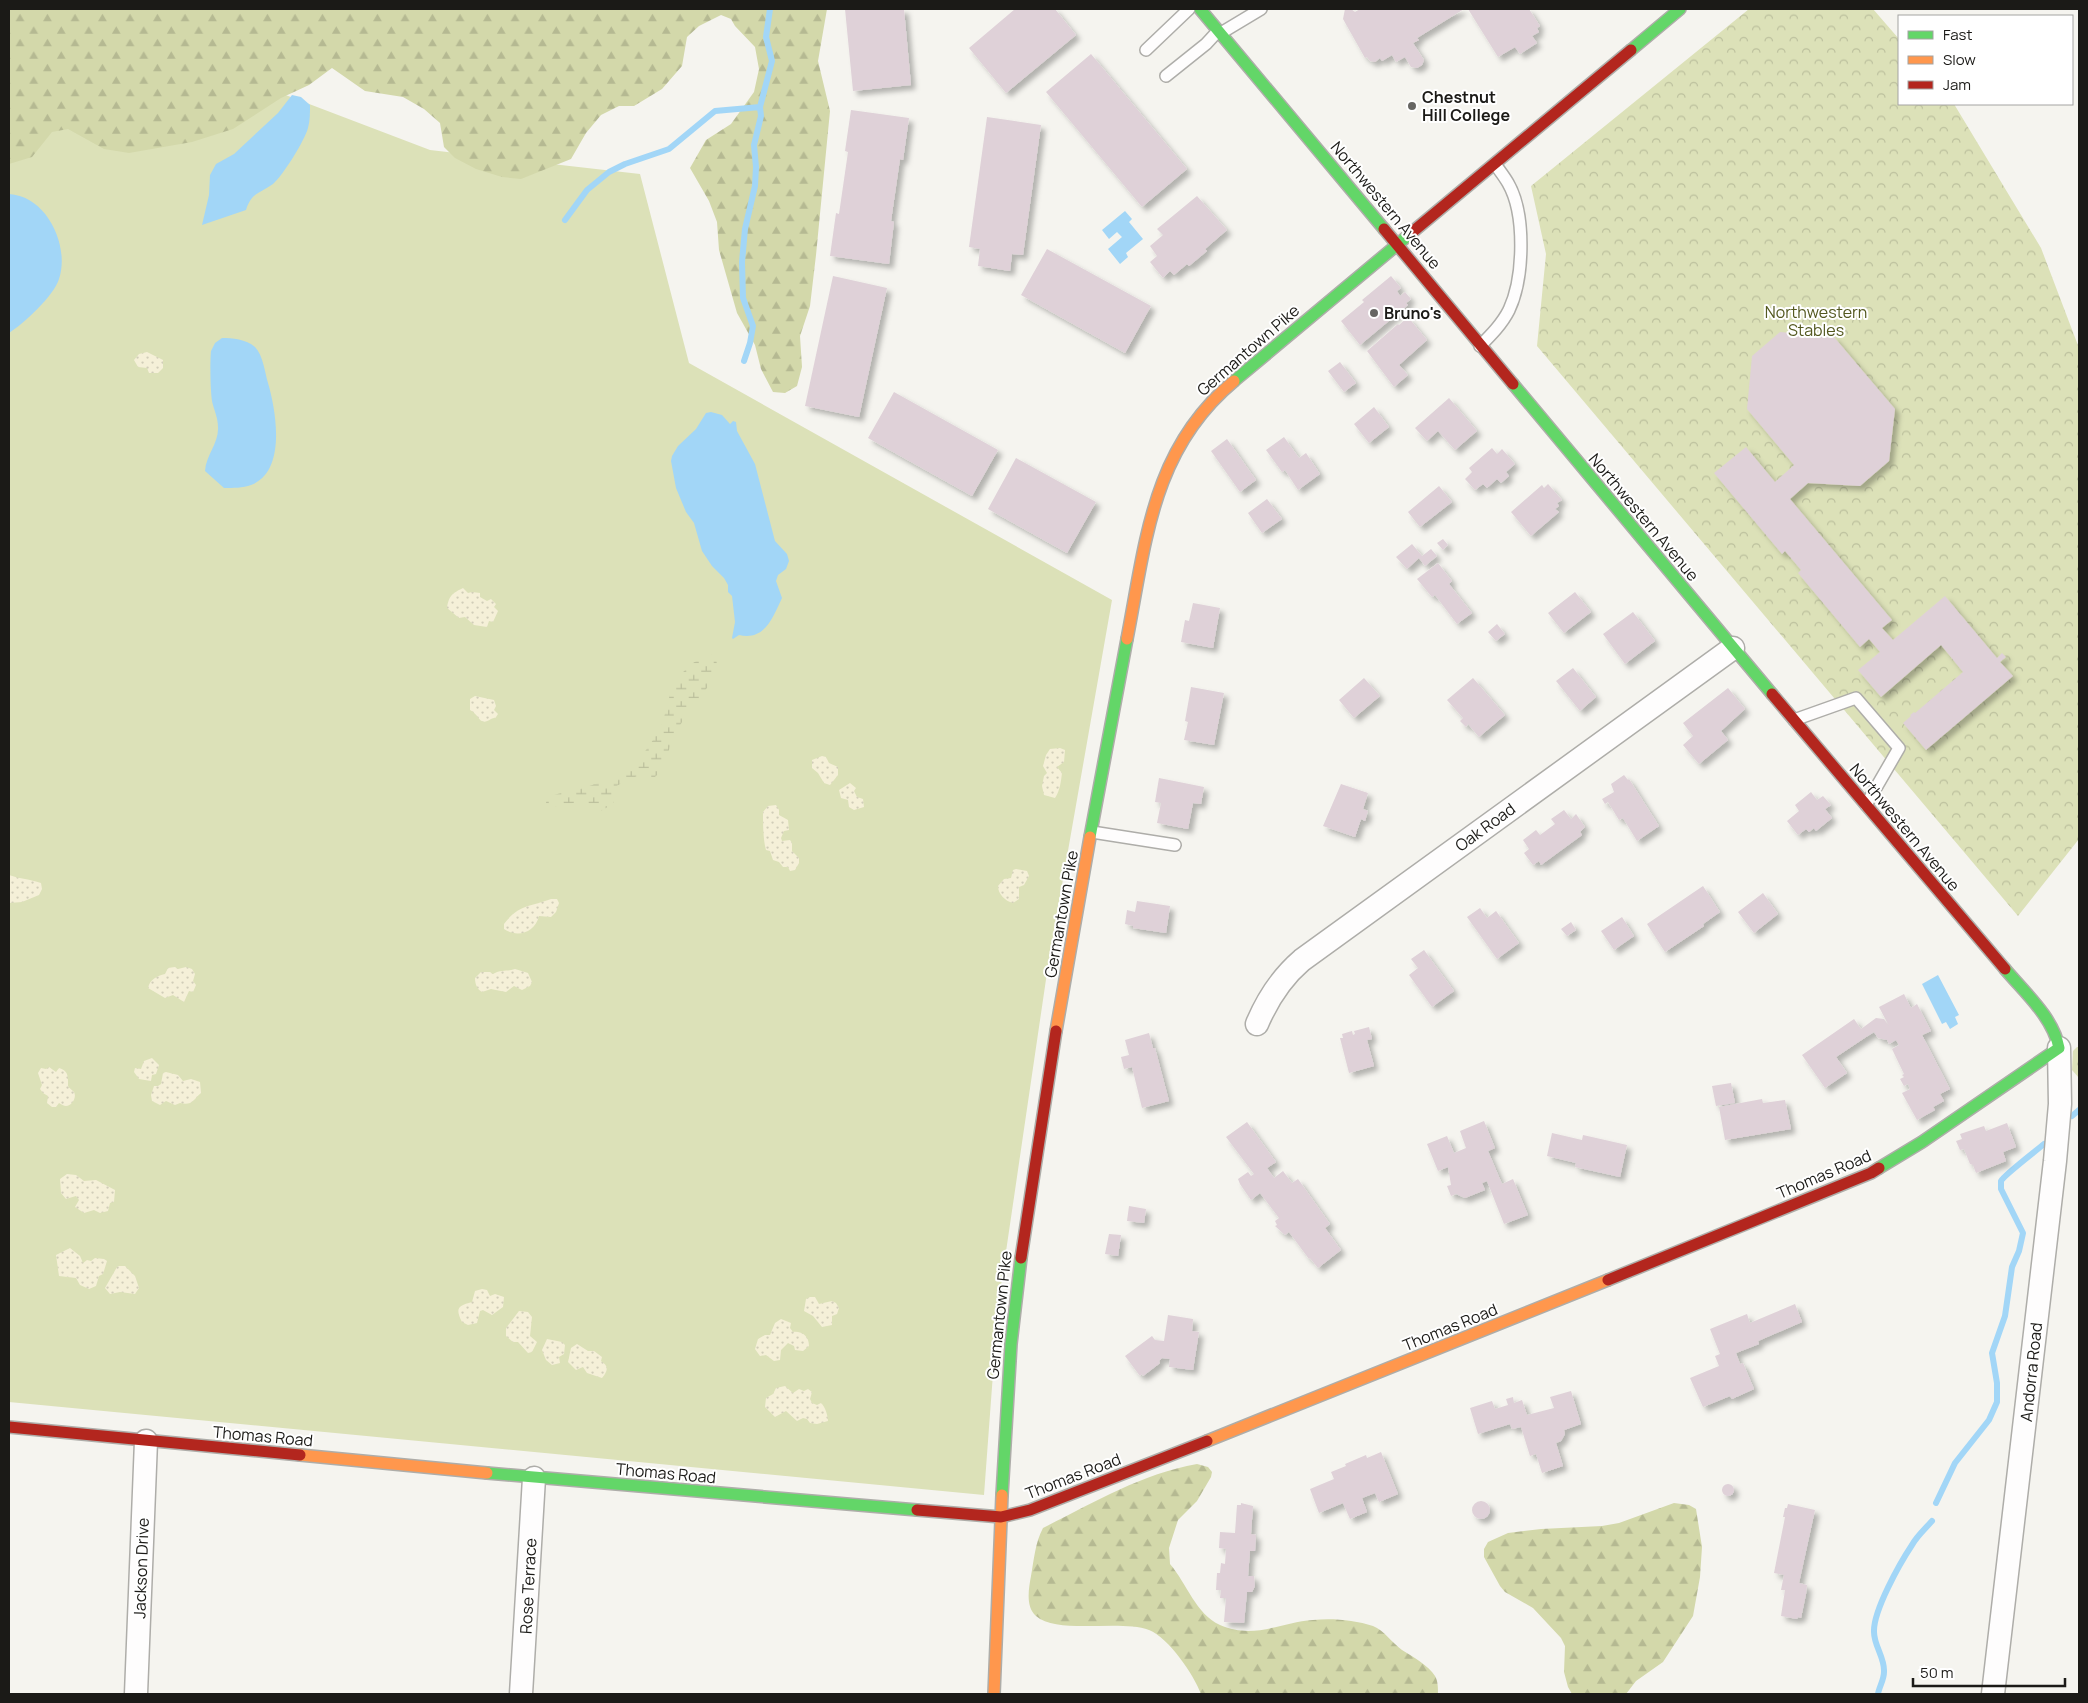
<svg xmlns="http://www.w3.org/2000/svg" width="2088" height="1703" font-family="Manrope,sans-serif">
  <defs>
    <pattern id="forest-firs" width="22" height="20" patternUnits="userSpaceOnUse" patternTransform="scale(1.25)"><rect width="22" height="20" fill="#d3d8aa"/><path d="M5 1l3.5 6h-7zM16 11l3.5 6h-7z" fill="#b5b992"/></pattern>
    <pattern id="wetland-marsh" width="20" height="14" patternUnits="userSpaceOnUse" patternTransform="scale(1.25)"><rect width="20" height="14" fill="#dce1b8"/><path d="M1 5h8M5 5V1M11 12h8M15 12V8" fill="none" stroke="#bcc09d"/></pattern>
    <pattern id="sand-dots" width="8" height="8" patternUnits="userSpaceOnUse" patternTransform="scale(1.25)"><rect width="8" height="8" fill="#f5f0d8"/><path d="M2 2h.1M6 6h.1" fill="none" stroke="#d1cdb9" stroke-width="1.8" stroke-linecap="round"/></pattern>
    <pattern id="park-crowns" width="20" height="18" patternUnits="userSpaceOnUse" patternTransform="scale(1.25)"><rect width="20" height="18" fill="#dce1b8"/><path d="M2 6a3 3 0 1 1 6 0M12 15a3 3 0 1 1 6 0" fill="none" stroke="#bcc09d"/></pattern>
    <filter id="shadow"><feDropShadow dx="4.5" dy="4.5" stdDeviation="2.5" flood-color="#0004"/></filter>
  </defs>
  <rect width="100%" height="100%" fill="#f5f4ef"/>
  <path fill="#dce1b8" d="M225 72 430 150 640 174 689 363 1112 600 1049 959 998 1306 984 1495 9 1402V128Z"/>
  <path fill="url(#forest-firs)" d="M9 9H827L818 61 830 111 816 255 810 306 800 336 802 367 797 386 785 393 773 392 761 369 755 345 737 313 719 250 717 222 709 201 690 168 706 140 731 124 754 92 759 69 755 47 735 26 731 19 721 15 699 26 687 37 682 66 662 89 634 106H619L601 115 586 133 571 159 521 179 502 177 476 169 455 158 444 147 440 123 424 109 403 97 365 91 332 68 309 85 281 98 233 129 192 142 129 153 104 149 68 129 52 132 32 157 9 164Z
    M1197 1464 1208 1467 1212 1472 1211 1477 1197 1501 1178 1520 1169 1548 1170 1564C1187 1584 1196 1614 1220 1625 1254 1640 1281 1622 1313 1620 1332 1618 1355 1620 1373 1626 1384 1630 1392 1643 1402 1650 1412 1656 1429 1666 1435 1676 1438 1681 1438 1688 1438 1694H1201C1194 1675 1169 1638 1149 1630 1120 1619 1058 1635 1036 1616 1025 1607 1029 1587 1031 1576 1034 1560 1035 1543 1043 1528 1093 1503 1141 1474 1197 1464Z
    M1674 1503 1689 1505 1696 1509 1702 1547 1700 1577 1693 1616 1663 1662 1636 1681 1626 1694H1572L1568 1687 1564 1672 1565 1646 1561 1638 1533 1608 1505 1592 1500 1586 1484 1557V1549L1488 1542 1508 1533 1541 1529 1602 1526 1619 1523Z"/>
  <path fill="url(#wetland-marsh)" d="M717 654C715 662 719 667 716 675 703 695 684 714 674 737 666 752 667 772 650 780 638 770 624 782 613 788L614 803 601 811 593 809 585 801 551 807 546 803 547 798C558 792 568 793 580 789 602 782 629 773 643 754 650 745 657 734 662 724 665 716 666 707 669 698 676 676 693 656 717 654Z"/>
  <path fill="url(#sand-dots)" d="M147 352 163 360V368L158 373H149L147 368 138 367 134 360 139 354Z
    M463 588 468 593 472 592 480 593V597L487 601 491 599 496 604 494 607 498 611 493 622 489 621 487 627 474 625 465 617 459 618 447 608C449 595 453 593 463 588Z
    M475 696 494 700 496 706 494 710 498 714C494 720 498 716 491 719 479 727 480 715 470 710V699Z
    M1060 748 1065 750 1064 762 1057 767 1062 773C1061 781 1060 791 1055 798L1044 795 1042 786 1044 776 1047 773 1043 766 1046 755 1050 749Z
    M822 756 826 757 829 763 838 767V775L830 785 824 783 818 773 812 768V760Z
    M850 783 856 788 854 791 857 797 863 799 864 807 854 810 849 807 848 800 841 798 839 790Z
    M776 805 779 810V815L788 820 789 830 784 831 781 838 782 841 790 840 792 843V851L799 858V863L795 870 790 871 788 867H783L779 862 773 860 770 851 766 850C763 839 763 823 763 812L768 806Z
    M1016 869 1027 871 1029 876 1024 885 1019 887V899L1013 903C1005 901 998 894 998 886L1004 879 1011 878 1013 870Z
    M9 875C20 879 30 879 41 883L42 889 39 895 22 902 9 903Z
    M551 899H557L559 903 556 912 551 917 539 916C535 933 517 938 504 929V924C519 904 530 907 551 899Z
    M175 967 178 969 186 967 192 969 195 974 193 981 196 985 193 992 189 991 184 1002 173 995 165 998 148 988C150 979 157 976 165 974L168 968Z
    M515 969 528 973 532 982 530 986 522 990 514 986 506 992 491 989 482 992C477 989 475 984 475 978L481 972H490L493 974C502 969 507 972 515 969Z
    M152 1058 159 1065 156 1074 152 1075 151 1081 139 1079 134 1072 135 1068 141 1069 144 1061Z
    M49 1067 56 1072 59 1068C69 1071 68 1077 68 1086 69 1088 72 1090 74 1092 77 1097 72 1106 66 1106 64 1106 61 1104 59 1103L56 1107H52L47 1103 48 1096 43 1093 40 1089 42 1085 38 1073 41 1068 46 1069Z
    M166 1072 178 1075 183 1081 191 1079 200 1082 201 1093C193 1100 192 1106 180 1103L175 1105 166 1101 160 1105 152 1101 151 1095 154 1086H158L161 1084 163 1073Z
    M67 1174 76 1175 84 1181 96 1180 115 1190 114 1202 110 1203 108 1211 100 1213 94 1210 84 1213 75 1207 79 1200 76 1196 66 1199 61 1193 60 1179Z
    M70 1248 80 1256 83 1263 87 1260 91 1261 95 1258 104 1259 107 1261 103 1274 99 1276 96 1286 89 1289 80 1285 76 1278 59 1276 56 1255Z
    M119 1266H125L135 1276 139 1288 135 1294 120 1292 110 1294 105 1288 117 1267Z
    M482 1289 487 1290 490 1296 495 1294 504 1297 503 1307 492 1315 483 1310 480 1311 477 1323 468 1325 462 1322C455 1308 458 1306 472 1302L475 1291Z
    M810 1297H815L819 1304 832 1301 836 1303 839 1308 837 1314 832 1316V1325L822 1327 813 1316 804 1311 806 1299Z
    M519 1311 528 1312 532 1317 530 1336 537 1342 532 1352 528 1353 518 1342H513L506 1336V1328Z
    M781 1319 791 1323 790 1328 793 1332C802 1331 809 1336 809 1346L803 1351 795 1350 794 1346 788 1343 781 1350 780 1360 774 1361 766 1355 760 1356 755 1349 758 1339 765 1335H770L775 1323Z
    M547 1339 562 1342 565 1345 564 1354 559 1357 560 1363 552 1365 546 1360 542 1350Z
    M577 1344 588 1351H594L602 1357 601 1361C609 1366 608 1371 602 1378L587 1373 583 1367 576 1370 568 1362 571 1348Z
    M785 1386 793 1393 799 1389 804 1391 808 1389 812 1392 810 1399 812 1403 817 1405 821 1403C825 1406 828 1416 828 1421L817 1424 810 1423 807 1419 803 1418 797 1421 786 1411 775 1417 765 1407 766 1398 773 1394 776 1388Z"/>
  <path fill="url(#park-crowns)" d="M1749 9H1873L1899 39V104H1954L2041 248 2079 348V839L2018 916 1537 346 1546 254 1531 186Z
    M2077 1047H2079V1078L2072 1070 2073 1051Z"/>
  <path fill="#a2d6f7" d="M292 95 301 97 310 105C310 113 310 121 308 128 305 140 282 177 273 184 259 194 252 192 246 210L202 225 209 195 210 175 216 164 234 154 278 113Z
    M9 194C47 196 70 246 59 279 54 296 23 324 9 333Z
    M1125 211 1132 219 1129 222 1143 239 1126 253 1128 257 1120 264 1108 249 1122 237 1117 232 1109 239 1102 230Z
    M222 338C232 338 246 339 255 347 263 355 265 373 268 383 276 410 287 472 251 485 243 488 233 488 224 488L205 471C206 455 219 443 218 427 218 419 215 412 213 405 210 397 210 360 211 351L215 343Z
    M711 412 722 415 730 424 733 421 736 422 737 431 755 464 775 541 787 554 789 561 786 569 778 575 776 581 782 598C773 617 765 641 739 635L733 639 732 638 735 622 732 596 728 592V585L724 578 712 566 702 551 694 523 686 512 676 488 671 461 672 456 678 446 696 429 706 413Z
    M1938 975 1959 1015 1955 1017 1958 1024 1950 1029 1946 1022 1942 1024 1922 984Z"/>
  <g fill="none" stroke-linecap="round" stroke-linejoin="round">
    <path stroke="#a2d6f7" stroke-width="6" d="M565 220 587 190 609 172 625 164 669 149 715 111 760 107
      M744 361 750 343 753 326 743 298 742 262 745 229 755 186 756 167 754 145 761 116 760 107 772 61 766 37 770 9
      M2072 1116 2079 1110
      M1936 1503 1955 1463 1989 1420 1997 1402V1383L1992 1353 2005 1316 2012 1267 2019 1251 2023 1233 2001 1189C2001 1187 2001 1182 2001 1181 2003 1176 2037 1150 2044 1144
      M1878 1694C1879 1687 1884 1680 1884 1672 1885 1658 1874 1646 1874 1632 1873 1611 1900 1563 1912 1545 1917 1536 1925 1529 1932 1521"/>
  </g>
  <path fill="#dfd1d8" filter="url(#shadow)" d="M845 9H904L911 85 853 91Z
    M1015 9H1055L1076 35 1006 93 969 48Z
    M1345 9H1351L1355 12 1360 9H1464L1417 38 1419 40 1413 43 1424 60 1422 65 1417 68 1411 67 1405 57 1396 62 1392 55 1382 61 1380 58 1375 62 1370 61 1367 57 1365 58 1343 19Z
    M1468 9H1529L1540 26 1537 28 1539 32 1532 36 1537 43 1520 54 1515 47 1498 57Z
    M1091 54 1187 169 1142 207 1046 92Z
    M851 110 909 118 903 160 900 159 891 221 894 222 889 264 830 256 836 213 839 214 848 152 845 151Z
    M987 117 1041 125 1023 255 1012 254 1010 271 978 266 980 249 969 247Z
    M1197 196 1227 230 1205 249 1207 251 1189 266 1187 264 1174 275 1170 271 1163 278 1150 262 1157 256 1150 246 1163 235 1157 229Z
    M1047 249 1151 306 1125 353 1021 295Z
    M833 276 887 288 859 417 805 406Z
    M1391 276 1401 288 1397 291 1400 296 1405 292 1411 299 1406 303 1408 305 1360 345 1341 321 1364 302 1362 300Z
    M1408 317 1427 340 1399 365 1408 375 1394 387 1367 351 1398 324 1399 325Z
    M1780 332 1834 337 1895 409 1889 461 1860 486 1808 483 1790 499 1892 620 1882 628 1893 640 1945 596 1997 658 2002 653 2006 657 2000 662 2013 676 1926 750 1903 723 1911 716 1910 715 1914 712 1915 713 1963 672 1941 645 1881 697 1858 670 1880 652 1869 639 1860 647 1798 573 1801 570 1785 551 1782 554 1714 473 1746 447 1775 482 1794 465 1747 409 1752 356Z
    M1340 362 1356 383 1344 392 1328 371Z
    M894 392 998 450 972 496 868 438Z
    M1449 398 1477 431 1455 450 1438 431 1427 441 1415 428Z
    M1374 407 1389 427 1369 443 1354 424Z
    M1284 437 1299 458 1306 453 1320 474 1298 490 1285 470 1282 472 1266 450Z
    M1227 439 1256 480 1240 492 1211 451Z
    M1492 448 1497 454 1502 449 1515 464 1506 472 1509 476 1501 483 1497 479 1487 488 1483 484 1475 490 1465 479 1472 472 1469 468Z
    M1016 458 1096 502 1067 553 988 509Z
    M1548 484 1562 500 1557 503 1559 506 1555 509 1559 512 1531 536 1511 512 1542 485 1544 488Z
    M1439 486 1452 502 1420 527 1408 512Z
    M1267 499 1282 519 1262 533 1248 513Z
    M1443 539 1448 545 1443 550 1437 543Z
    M1412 544 1422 556 1431 549 1437 556 1425 566 1419 558 1407 569 1396 557Z
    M1438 563 1452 581 1449 584 1472 613 1457 624 1435 595 1432 597 1417 579Z
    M1575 592 1591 612 1564 633 1548 613Z
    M1193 603 1220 608 1213 648 1181 642 1185 620 1189 621Z
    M1633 612 1655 641 1625 664 1603 634Z
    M1497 624 1505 634 1496 641 1488 632Z
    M1573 668 1596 697 1580 711 1556 681Z
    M1364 678 1380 696 1354 718 1339 700Z
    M1473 678 1505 715 1479 737 1468 724 1466 727 1460 721 1463 718 1447 700Z
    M1191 687 1224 693 1214 745 1184 740 1188 722 1185 721Z
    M1728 688 1745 709 1721 731 1728 740 1699 764 1683 745 1693 736 1683 723Z
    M1624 775 1628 780 1629 779 1659 826 1637 841 1623 818 1619 820 1608 802 1605 804 1602 799 1614 792 1611 784Z
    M1159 778 1204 787 1201 804 1193 803 1188 829 1157 823 1161 803 1155 802Z
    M1341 784 1368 793 1363 809 1368 811 1365 821 1361 819 1355 837 1323 826Z
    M1811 792 1817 800 1823 796 1831 805 1825 809 1832 818 1816 831 1814 828 1809 832 1806 829 1798 835 1787 821 1799 811 1795 805Z
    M1564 810 1571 819 1576 814 1585 827 1580 832 1582 835 1541 865 1539 861 1533 865 1524 853 1529 849 1523 840 1536 830 1540 835 1555 824 1551 819Z
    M1703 886 1720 912 1703 924 1704 926 1665 952 1647 924Z
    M1763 893 1778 914 1754 933 1738 912Z
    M1137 901 1170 906 1166 933 1133 928V926L1125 924 1127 910 1135 912Z
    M1480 908 1487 918 1496 911 1519 943 1497 959 1467 917Z
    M1622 917 1634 936 1614 950 1601 931Z
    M1571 922 1576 930 1567 936 1561 929Z
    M1424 950 1454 991 1432 1007 1409 975 1418 968 1411 959Z
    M1904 994 1911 1008 1917 1004 1931 1031 1922 1035 1950 1089 1940 1094 1944 1101 1933 1107 1935 1110 1917 1120 1902 1093 1910 1089 1908 1084 1904 1086 1900 1079 1904 1077 1902 1075 1904 1074 1892 1049 1899 1045 1896 1040 1889 1044 1887 1040 1878 1038 1874 1032 1866 1037 1836 1057 1847 1073 1825 1088 1802 1055 1854 1019 1861 1029 1876 1018 1884 1019 1889 1026 1879 1007Z
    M1369 1027 1372 1039 1367 1040 1374 1066 1349 1073 1340 1038H1343L1342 1034 1352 1031 1353 1035 1355 1034 1354 1031Z
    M1149 1033 1153 1048H1155L1169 1101 1142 1108 1132 1067 1124 1069 1121 1057 1129 1055 1125 1040Z
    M1731 1083 1735 1103 1716 1106 1712 1086Z
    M1762 1099 1763 1103 1785 1100 1791 1129 1725 1140 1719 1107Z
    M1484 1121 1495 1148 1488 1151 1502 1184 1513 1179 1528 1215 1504 1224 1487 1181 1482 1183 1485 1190 1465 1198 1456 1194 1451 1196 1447 1186 1451 1185 1448 1167 1438 1171 1427 1144 1447 1136 1454 1153 1466 1148 1460 1131Z
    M1247 1122 1276 1162 1267 1168 1274 1178 1283 1171 1292 1183 1298 1179 1330 1224 1325 1228 1341 1250 1318 1268 1310 1258 1309 1259 1289 1232 1285 1235 1275 1226 1277 1225 1275 1221 1279 1218 1260 1193 1251 1200 1240 1184 1238 1179 1248 1172 1251 1176 1254 1174 1226 1137Z
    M2007 1123 2016 1147 2003 1152 2006 1161 1976 1173 1973 1165 1970 1164 1964 1149 1960 1150 1956 1141 1962 1139 1960 1134 1984 1126 1986 1131Z
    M1552 1133 1582 1140 1583 1135 1627 1145 1620 1177 1575 1167 1576 1163 1547 1156Z
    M1129 1206 1146 1209 1144 1223 1127 1221Z
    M1109 1234 1121 1235 1118 1256 1105 1254Z
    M1795 1304 1802 1322 1758 1341 1759 1344 1736 1353 1740 1364 1743 1363 1754 1389 1732 1399 1730 1396 1703 1407 1690 1378 1719 1366 1715 1356 1720 1354 1710 1329 1747 1314 1750 1323Z
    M1168 1315 1193 1319 1192 1331 1199 1332 1193 1370 1169 1367 1170 1359 1162 1358 1159 1361 1160 1363 1143 1376 1142 1374 1140 1376 1125 1356 1152 1336 1155 1340 1164 1341Z
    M1571 1391 1581 1424 1564 1430 1565 1434 1561 1441 1556 1443 1563 1466 1542 1473 1536 1454 1530 1456 1521 1427 1512 1429 1510 1424 1478 1434 1470 1408 1492 1401 1495 1409 1508 1405 1506 1399 1513 1397 1514 1403 1522 1400 1527 1415 1554 1408 1550 1397Z
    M1381 1452 1398 1494 1379 1502 1375 1493 1362 1498 1367 1512 1350 1519 1343 1503 1319 1513 1310 1489 1334 1479 1331 1472 1346 1466 1345 1464 1366 1455 1367 1458Z
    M1722 1490a6 6 0 1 1 12 0a6 6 0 1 1-12 0Z
    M1472 1510a9 9 0 1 1 18 0a9 9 0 1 1-18 0Z
    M1241 1503 1253 1506 1251 1534 1256 1535 1255 1551H1250L1248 1576H1254L1255 1586 1252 1592H1247L1244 1623 1224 1622 1226 1598H1220L1221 1590H1216L1217 1573H1220L1221 1563 1225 1564 1226 1549 1219 1548 1220 1532 1235 1533 1237 1505H1241Z
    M1788 1504 1815 1510 1799 1583 1807 1585 1806 1594 1801 1618 1798 1617 1797 1619 1781 1616 1785 1590H1781L1784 1575 1774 1573 1785 1517H1783L1785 1508H1787Z"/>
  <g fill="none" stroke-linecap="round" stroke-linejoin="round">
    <defs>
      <path id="lane" d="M1221 33 1261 9
        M1146 50 1189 9
        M1166 76 1206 44 1218 31
        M1480 346C1491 335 1502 324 1509 310 1524 278 1526 214 1508 183 1504 176 1499 170 1495 164
        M1794 720 1856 698 1899 748 1866 805
        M1092 832 1175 845"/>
      <path id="street" d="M1257 1024C1268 998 1281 978 1302 960L1733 648
        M136 1694 146 1441
        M521 1694 534 1478
        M1993 1694 2055 1161 2060 1104 2059 1048"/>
      <path id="fast" d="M1200 9 1384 229
        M1631 50 1680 9
        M1234 381 1410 234
        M1513 384 1772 694
        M1090 837 1127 639
        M1879 1168 1922 1142 2059 1048C2053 1017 2025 993 2005 969
        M487 1473 917 1510
        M1002 1495 1011 1344 1021 1258"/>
      <path id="slow" d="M1127 639C1146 541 1152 449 1234 381
        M1056 1031 1090 837
        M1207 1441 1608 1280
        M300 1455 487 1473
        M994 1694 1002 1495"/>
      <path id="jam" d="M1384 229 1513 384
        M1410 234 1631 50
        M1772 694 2005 969
        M1021 1258 1056 1031
        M1608 1280 1871 1173 1879 1168
        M9 1427 300 1455
        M917 1510 1001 1517 1030 1510 1207 1441"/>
    </defs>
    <use href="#lane" stroke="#aeada9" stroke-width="14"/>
    <use href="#street" stroke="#aeada9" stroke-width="25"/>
    <use href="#fast" stroke="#aeada9" stroke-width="14"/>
    <use href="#slow" stroke="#aeada9" stroke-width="14"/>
    <use href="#jam" stroke="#aeada9" stroke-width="14"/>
    <use href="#lane" stroke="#fefdfd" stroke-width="11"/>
    <use href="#street" stroke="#fefdfd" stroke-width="22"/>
    <use href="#fast" stroke="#63d668" stroke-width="11"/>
    <use href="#slow" stroke="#ff974d" stroke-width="11"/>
    <use href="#jam" stroke="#b3261e" stroke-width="11"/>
  </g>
  <g fill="#676663" stroke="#fff" stroke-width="2">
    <circle cx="1412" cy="106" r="5"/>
    <circle cx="1374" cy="313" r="5"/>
  </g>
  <g text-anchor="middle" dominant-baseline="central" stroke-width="4" stroke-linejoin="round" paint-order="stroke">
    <g font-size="16" font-weight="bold" fill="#1b1a17" stroke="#fff" text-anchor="start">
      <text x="1422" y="97">Chestnut<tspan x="1422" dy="18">Hill College</tspan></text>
      <text x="1384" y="313">Bruno's</text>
    </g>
    <g font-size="16" fill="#1b1a17" stroke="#fff">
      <text transform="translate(1386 205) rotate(50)">Northwestern Avenue</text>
      <text transform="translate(1248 350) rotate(-41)">Germantown Pike</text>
      <text transform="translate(1644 517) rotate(50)">Northwestern Avenue</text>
      <text transform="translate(1485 827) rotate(-36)">Oak Road</text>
      <text transform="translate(1905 827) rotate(50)">Northwestern Avenue</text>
      <text transform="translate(1061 914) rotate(-80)">Germantown Pike</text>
      <text transform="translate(1824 1174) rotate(-23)">Thomas Road</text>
      <text transform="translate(999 1315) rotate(-84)">Germantown Pike</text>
      <text transform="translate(1450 1327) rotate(-22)">Thomas Road</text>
      <text transform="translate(2031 1372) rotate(-84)">Andorra Road</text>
      <text transform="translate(263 1436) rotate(5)">Thomas Road</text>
      <text transform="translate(666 1473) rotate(5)">Thomas Road</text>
      <text transform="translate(1073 1476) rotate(-21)">Thomas Road</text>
      <text transform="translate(141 1568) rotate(-88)">Jackson Drive</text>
      <text transform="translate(528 1586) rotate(-87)">Rose Terrace</text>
    </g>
    <g font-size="16" fill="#53581f" stroke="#fff">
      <text x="1816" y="312">Northwestern<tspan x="1816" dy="18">Stables</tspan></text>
    </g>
  </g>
  <rect width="2088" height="1703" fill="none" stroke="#1b1a17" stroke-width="20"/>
  <rect x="1898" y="15" width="175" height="90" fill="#ffffff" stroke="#a4a3a2"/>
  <rect x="1908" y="31" width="25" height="8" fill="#63d668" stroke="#a4a3a2"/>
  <text x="1943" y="40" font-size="15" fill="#1b1a17">Fast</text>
  <rect x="1908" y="56" width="25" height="8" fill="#ff974d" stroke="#a4a3a2"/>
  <text x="1943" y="65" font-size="15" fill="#1b1a17">Slow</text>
  <rect x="1908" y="81" width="25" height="8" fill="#b3261e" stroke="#a4a3a2"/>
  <text x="1943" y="90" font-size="15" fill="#1b1a17">Jam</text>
  <path d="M1913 1678v8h152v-8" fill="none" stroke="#1b1a17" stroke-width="2.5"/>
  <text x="1920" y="1678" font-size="15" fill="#1b1a17" stroke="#ffffff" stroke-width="4" paint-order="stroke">50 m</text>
</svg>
